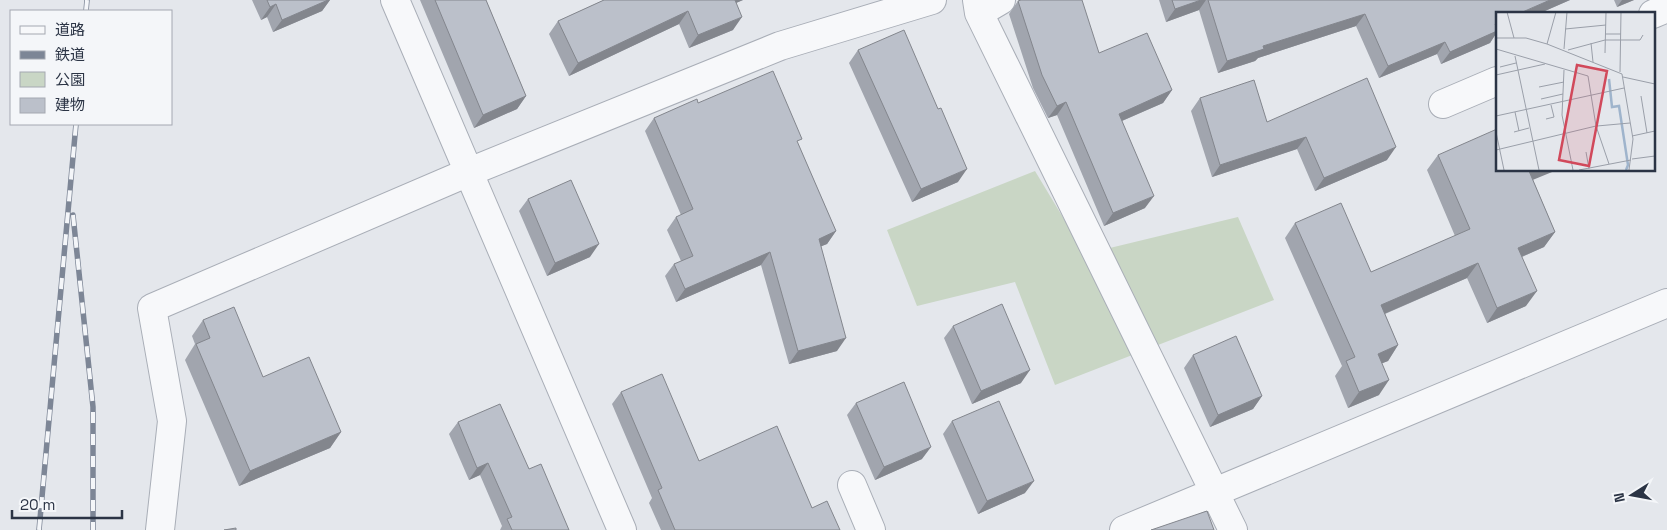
<svg xmlns="http://www.w3.org/2000/svg" width="1667" height="530" font-family="'Space Grotesk','Noto Sans JP',sans-serif">
  <rect width="100%" height="100%" fill="#e4e7ec"/>
  <path fill="#c9d6c5" d="M1035 171 1085 254 1238 217 1274 300 1055 385 1015 282 917 306 887 230Z"/>
  <g fill="none" stroke-linecap="round" stroke-linejoin="round">
    <defs>
      <path id="street" d="M395 0 622 530
        M977 0 979 13 1001 0
        M979 13 1233 530
        M1653 14 1667 8
        M1443 104 1497 81
        M852 485 871 530
        M160 530 172 421 152 308 469 172 780 46 932 0
        M1124 530 1667 303"/>
    </defs>
    <use href="#street" stroke="#a9aeb7" stroke-width="30"/>
    <use href="#street" stroke="#f7f8fa" stroke-width="28"/>
    <defs>
      <path id="rail" d="M86 11 87 0
        M73 215 93 407V530
        M39 530 76 124"/>
    </defs>
    <use href="#rail" stroke="#7d8696" stroke-width="5.5"/>
    <use href="#rail" stroke="#f4f6f9" stroke-width="4" stroke-dasharray="11" stroke-linecap="butt"/>
  </g>
  <path fill="#a1a5ae" d="M252 0H330L322 11 273 32 267 17 261 20Z
    M420 0H486L526 96 517 109 474 128Z
    M604 0H743L736 3 733 30 689 48 679 24 569 76 549 34 558 21Z
    M1159 0H1570L1538 14H1497V32L1490 43 1441 64 1437 54 1379 78 1356 26 1258 58 1255 61 1218 73 1199 10 1166 22Z
    M1614 0H1634L1617 7Z
    M1018 1 1099 53 1172 90 1163 103 1122 121 1145 208 1104 226 1057 115 1048 118 1033 88 1009 14Z
    M858 50 958 182 912 202 849 63Z
    M1200 98 1267 122 1387 160 1315 191 1297 149 1212 177 1191 111Z
    M698 103 798 144 836 231 827 244 821 246 837 351 789 364 761 265 676 302 665 276 674 264 681 261 667 230 676 217 681 215 645 131 654 118Z
    M1438 155 1533 180 1555 232 1544 247 1522 257 1526 306 1487 323 1467 278 1385 314 1398 345 1388 361 1382 363 1379 395 1348 408 1335 376 1342 366 1285 238 1295 223 1371 272 1455 236 1427 170Z
    M528 199 590 257 547 276 519 211Z
    M203 320 263 377 341 432 330 448 239 486 185 360 195 344 192 336Z
    M953 326 1021 383 972 404 944 338Z
    M1193 355 1262 396 1253 409 1210 427 1184 368Z
    M621 392 699 461 812 508 840 530H661L649 503 652 498 612 404Z
    M856 403 922 459 875 480 847 415Z
    M952 421 1025 493 978 514 943 434Z
    M458 422 529 469 569 530H500L502 526 480 475 469 480 449 434Z"/>
  <path fill="#83868d" d="M328 0H330L322 11 273 32 282 20Z
    M730 0H743L724 8Z
    M1201 0H1206L1199 10 1166 22 1175 9Z
    M1550 0H1570L1538 14H1518Z
    M1622 0H1634L1617 7Z
    M276 4 267 17 261 20 270 7Z
    M688 11 679 24 569 76 578 63Z
    M1365 14 1356 26 1258 58 1255 61 1218 73 1227 61 1263 46Z
    M742 17 733 30 689 48 698 35Z
    M1497 23V32L1490 43 1441 64 1450 52Z
    M1445 42 1437 54 1379 78 1388 66Z
    M1172 90 1163 103 1110 126 1119 114Z
    M526 96 517 109 474 128 483 115Z
    M1066 102 1057 115 1048 118 1057 106Z
    M1306 137 1297 149 1212 177 1220 165Z
    M1396 147 1387 160 1315 191 1324 178Z
    M967 169 958 182 912 202 921 189Z
    M1532 170H1557L1518 186 1529 171Z
    M1154 196 1145 208 1104 226 1113 213Z
    M836 231 827 244 810 251 819 239Z
    M1555 232 1544 247 1507 263 1518 248Z
    M599 244 590 257 547 276 555 263Z
    M770 252 761 265 676 302 685 289Z
    M1478 263 1467 278 1370 320 1381 305Z
    M1537 291 1526 306 1487 323 1497 308Z
    M846 338 837 351 789 364 798 351Z
    M1398 345 1388 361 1368 369 1378 354Z
    M1030 370 1021 383 972 404 981 391Z
    M1389 380 1379 395 1348 408 1359 392Z
    M1262 396 1253 409 1210 427 1218 415Z
    M341 432 330 448 239 486 250 471Z
    M931 447 922 459 875 480 884 467Z
    M488 463 480 475 469 480 477 468Z
    M1034 481 1025 493 978 514 987 501Z"/>
  <path fill="#bbc0ca" stroke="#83868d" d="M267 0H328L282 20 276 4 270 7Z
    M435 0H486L526 96 483 115Z
    M604 0H735L742 17 698 35 688 11 578 63 558 21Z
    M1021 0H1082L1099 53 1147 33 1172 90 1119 114 1154 196 1113 213 1066 102 1057 106 1042 75 1018 1Z
    M1172 0H1201L1175 9Z
    M1208 0H1550L1518 14H1497V23L1495 24 1497 28V31L1450 52 1445 42 1388 66 1365 14 1263 46 1264 49 1227 61Z
    M904 30 938 109 941 108 967 169 921 189 858 50Z
    M773 71 802 139 797 141 836 231 819 239 846 338 798 351 770 252 685 289 674 264 693 256 676 217 693 209 654 118 697 99 698 103Z
    M1367 78 1396 147 1324 178 1306 137 1220 165 1200 98 1254 80 1267 122Z
    M1497 129V170H1532L1529 171 1555 232 1518 248 1537 291 1497 308 1478 263 1381 305 1398 345 1378 354 1389 380 1359 392 1346 361 1355 357 1295 223 1341 203 1371 272 1470 229 1438 155Z
    M571 180 599 244 555 263 528 199Z
    M1002 304 1030 370 981 391 953 326Z
    M234 307 263 377 309 357 341 432 250 471 196 344 210 338 203 320Z
    M1236 336 1262 396 1218 415 1193 355Z
    M662 374 699 461 777 426 812 508 827 501 840 530H675L658 490 662 488 621 392Z
    M904 382 931 447 884 467 856 403Z
    M999 401 1034 481 987 501 952 421Z
    M500 404 529 469 541 464 569 530H512L507 519 512 517 488 463 477 468 458 422Z
    M1207 511 1214 530H1151Z
    M236 528V530H224Z"/>
  <g transform="translate(1496 12)">
    <rect width="159" height="159" fill="#e4e7ec"/>
    <path fill="none" stroke="#9fb4cc" stroke-width="2.5" d="M113 67 116 95 123 94 132 153 130 158"/>
    <path fill="none" stroke="#9a9fa9" stroke-width="1" d="M11 0 18 26M60 0 51 32 126 62 137 127 133 158M69 17 110 13M109 22H125M0 26H30L51 32M95 31 97 50M0 37 92 64 100 114 113 152M68 37 71 0M72 38 109 28H144L147 23M109 41 110 0M19 44 43 158M4 55 20 51M68 58 66 103 77 158M124 60 125 0M0 63 49 52M127 65 159 72M43 75 68 70M145 84 151 121M45 87 67 82M19 100 23 119M0 104 128 76M50 107 58 105 55 93M101 114 134 111M0 120 8 158M18 120 33 116M136 124 159 119M0 138 100 114M90 140 93 157M136 147 159 144M83 158 135 148"/>
    <path fill="#d1495b" fill-opacity="0.15" stroke="#d1495b" stroke-width="2.5" d="M81 53 111 59 93 154 63 148Z"/>
    <rect width="159" height="159" fill="none" stroke="#2b3445" stroke-width="2.5"/>
  </g>
  <rect x="10" y="10" width="162" height="115" fill="#f4f6f9" stroke="#a4a8b1"/>
  <rect x="20" y="26" width="25" height="8" fill="#f7f8fa" stroke="#a4a8b1"/>
  <text x="55" y="35" font-size="15" fill="#2b3445">道路</text>
  <rect x="20" y="51" width="25" height="8" fill="#7d8696" stroke="#a4a8b1"/>
  <text x="55" y="60" font-size="15" fill="#2b3445">鉄道</text>
  <rect x="20" y="72" width="25" height="15" fill="#c9d6c5" stroke="#a4a8b1"/>
  <text x="55" y="85" font-size="15" fill="#2b3445">公園</text>
  <rect x="20" y="98" width="25" height="15" fill="#bbc0ca" stroke="#a4a8b1"/>
  <text x="55" y="110" font-size="15" fill="#2b3445">建物</text>
  <g transform="translate(1632 495) rotate(259)" stroke="#f4f6f9" stroke-width="4" paint-order="stroke">
  <path d="M0-4L9 19L0 12L-9 19Z" fill="#2b3445"/>
  <text y="-8" font-size="14" font-weight="bold" text-anchor="middle" fill="#2b3445">N</text>
  </g>
  <path d="M12 510v8h110v-8" fill="none" stroke="#2b3445" stroke-width="2.5"/>
  <text x="20" y="510" font-size="15" fill="#2b3445" stroke="#f4f6f9" stroke-width="4" paint-order="stroke">20 m</text>
</svg>
